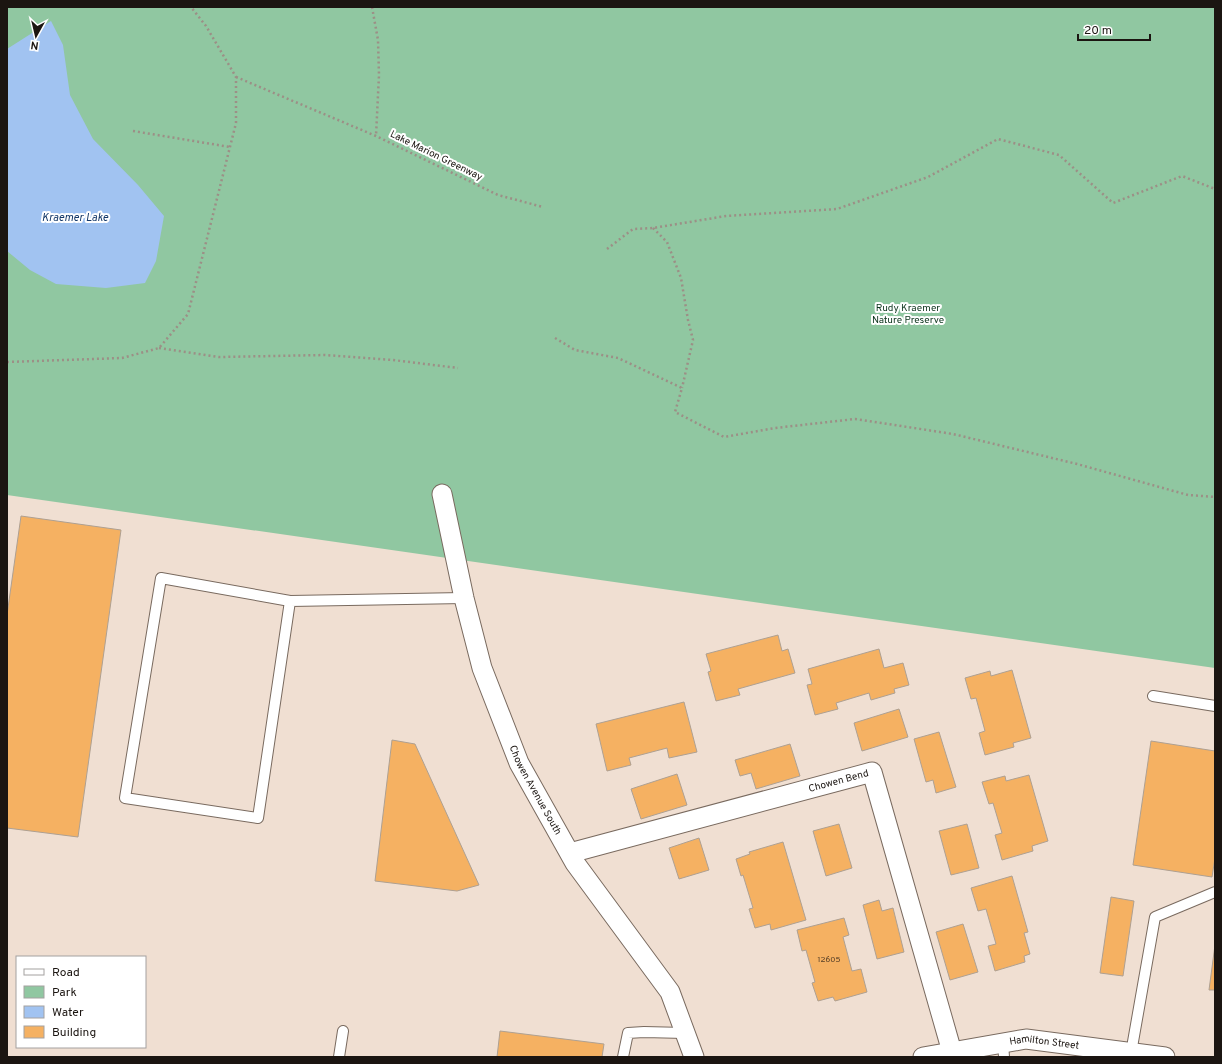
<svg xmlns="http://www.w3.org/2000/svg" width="1222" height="1064" font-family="Overpass,sans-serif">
  <rect width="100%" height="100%" fill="#f0dfd2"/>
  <path fill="#90c7a1" d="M7 7H1215V668L7 495Z"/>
  <path fill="#a1c3f1" d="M51 21 63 45 70 95 93 139 138 185 164 216 156 261 145 283 106 288 56 284 30 270 7 251V49Z"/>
  <path fill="#f5b162" stroke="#aea092" d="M21 516 121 530 78 837 7 828V615Z
    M778 635 782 651 788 649 795 673 738 689 740 695 716 701 708 672 711 671 706 654Z
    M879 649 884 668 903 663 909 685 894 689 895 693 871 700 869 693 836 703 838 709 815 715 807 685 812 684 808 669Z
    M1012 670 1031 738 1013 743 1014 747 985 755 979 733 985 731 976 698 971 699 965 678 990 671 991 676Z
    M684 702 697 752 669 758 667 748 629 758 631 765 607 771 596 724Z
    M899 709 908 737 862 751 854 723Z
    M939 732 956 787 936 793 933 780 926 782 914 739Z
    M392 740 415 744 479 885 457 891 375 881Z
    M1151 741 1215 751V858L1212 877 1133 865Z
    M790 744 800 776 756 789 751 773 740 776 735 760Z
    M677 774 687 805 641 819 631 789Z
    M1029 775 1048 841 1032 846 1033 851 1002 860 995 835 1002 833 993 803 989 804 982 782 1005 776 1006 781Z
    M839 824 852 868 826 876 813 831Z
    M967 824 979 868 951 875 939 831Z
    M699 838 709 870 679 879 669 848Z
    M783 842 806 920 771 930 770 924 755 928 749 909 753 908 743 875 741 876 736 859 750 854 749 852Z
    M1012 876 1028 932 1024 933 1030 954 1024 956 1025 962 995 971 988 946 996 944 986 909 978 911 971 888Z
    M1111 897 1134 901 1123 976 1100 973Z
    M879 900 882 911 893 908 904 952 877 959 863 905Z
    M844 918 849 935 843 937 852 971 861 969 867 992 835 1001 833 997 818 1001 812 983 815 982 806 950 802 951 797 930Z
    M963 924 978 972 950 980 936 932Z
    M1215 945V990H1209Z
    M500 1031 604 1044 602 1057H497Z"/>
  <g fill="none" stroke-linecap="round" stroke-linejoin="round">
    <defs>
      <path id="service" d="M290 601 161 578 125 798 258 818 290 601 464 598
        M1153 696 1215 706
        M1003 1043 1004 1057
        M1131 1053 1155 917 1215 892
        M339 1057 343 1031
        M623 1057 628 1033 644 1032 685 1033"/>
      <g id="minor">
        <path id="s1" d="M442 494 464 598 482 668 519 763 575 863 670 992 694 1057"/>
        <path id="s2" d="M570 853 872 772 952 1052"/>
        <path id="s3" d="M923 1057 1026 1039 1165 1057"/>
      </g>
    </defs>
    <use href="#service" stroke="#796a5f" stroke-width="12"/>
    <use href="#minor" stroke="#796a5f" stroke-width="21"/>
    <path stroke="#9c8f86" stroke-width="2.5" stroke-dasharray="2 3" stroke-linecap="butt" d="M372 7 378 40 379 75 376 136
      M236 77 376 136 498 195 543 207
      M133 131 230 147
      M653 228 667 242 681 278 688 320 693 340 682 388
      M607 249 633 229 653 228 726 216 837 209 928 177 998 139 1059 155 1113 203 1182 176 1215 189
      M555 338 575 350 618 358 682 388 675 412 724 437 775 428 855 419 953 434 1077 464 1188 495 1215 497
      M159 348 219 357 325 355 393 360 458 368
      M7 362 122 358 159 348 188 314 236 123V77L206 26 191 7"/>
    <use href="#service" stroke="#fff" stroke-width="10"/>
    <use href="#minor" stroke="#fff" stroke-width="19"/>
  </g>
  <g text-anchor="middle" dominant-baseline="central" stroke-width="4" stroke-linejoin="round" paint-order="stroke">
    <g font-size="8" fill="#523c25">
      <text x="829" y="960">12605</text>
    </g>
    <g font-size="10" fill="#1b1511" stroke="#fff">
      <text transform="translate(436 156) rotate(26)">Lake Marion Greenway</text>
      <text stroke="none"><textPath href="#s2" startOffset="278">Chowen Bend</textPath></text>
      <text stroke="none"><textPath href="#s1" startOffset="312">Chowen Avenue South</textPath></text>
      <text stroke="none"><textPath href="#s3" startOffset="123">Hamilton Street</textPath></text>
    </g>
    <g font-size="10" fill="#0c341c" stroke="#fff">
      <text x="908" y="308">Rudy Kraemer<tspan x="908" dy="12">Nature Preserve</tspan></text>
    </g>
    <g font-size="11" font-style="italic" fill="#143868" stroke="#fff">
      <text x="75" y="218">Kraemer Lake</text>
    </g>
  </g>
  <rect width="1222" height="1064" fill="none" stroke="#1b1511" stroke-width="16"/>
  <rect x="16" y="956" width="130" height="92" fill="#ffffff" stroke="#a4a1a0"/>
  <rect x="24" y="969" width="20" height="6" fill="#ffffff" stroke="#a4a1a0"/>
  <text x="52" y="976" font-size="12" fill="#1b1511">Road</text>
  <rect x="24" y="986" width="20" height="12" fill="#90c7a1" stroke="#a4a1a0"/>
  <text x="52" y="996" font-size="12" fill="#1b1511">Park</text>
  <rect x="24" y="1006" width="20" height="12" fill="#a1c3f1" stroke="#a4a1a0"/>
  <text x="52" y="1016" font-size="12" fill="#1b1511">Water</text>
  <rect x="24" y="1026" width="20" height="12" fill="#f5b162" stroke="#a4a1a0"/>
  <text x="52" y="1036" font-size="12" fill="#1b1511">Building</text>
  <g transform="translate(36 36) rotate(188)" stroke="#ffffff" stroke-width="3" paint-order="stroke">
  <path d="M0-3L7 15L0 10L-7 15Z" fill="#1b1511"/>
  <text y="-6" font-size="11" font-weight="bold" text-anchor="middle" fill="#1b1511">N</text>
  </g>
  <path d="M1078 34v6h72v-6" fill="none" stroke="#1b1511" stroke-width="2"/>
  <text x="1084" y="34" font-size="12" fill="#1b1511" stroke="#ffffff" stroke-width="3" paint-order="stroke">20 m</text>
</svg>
